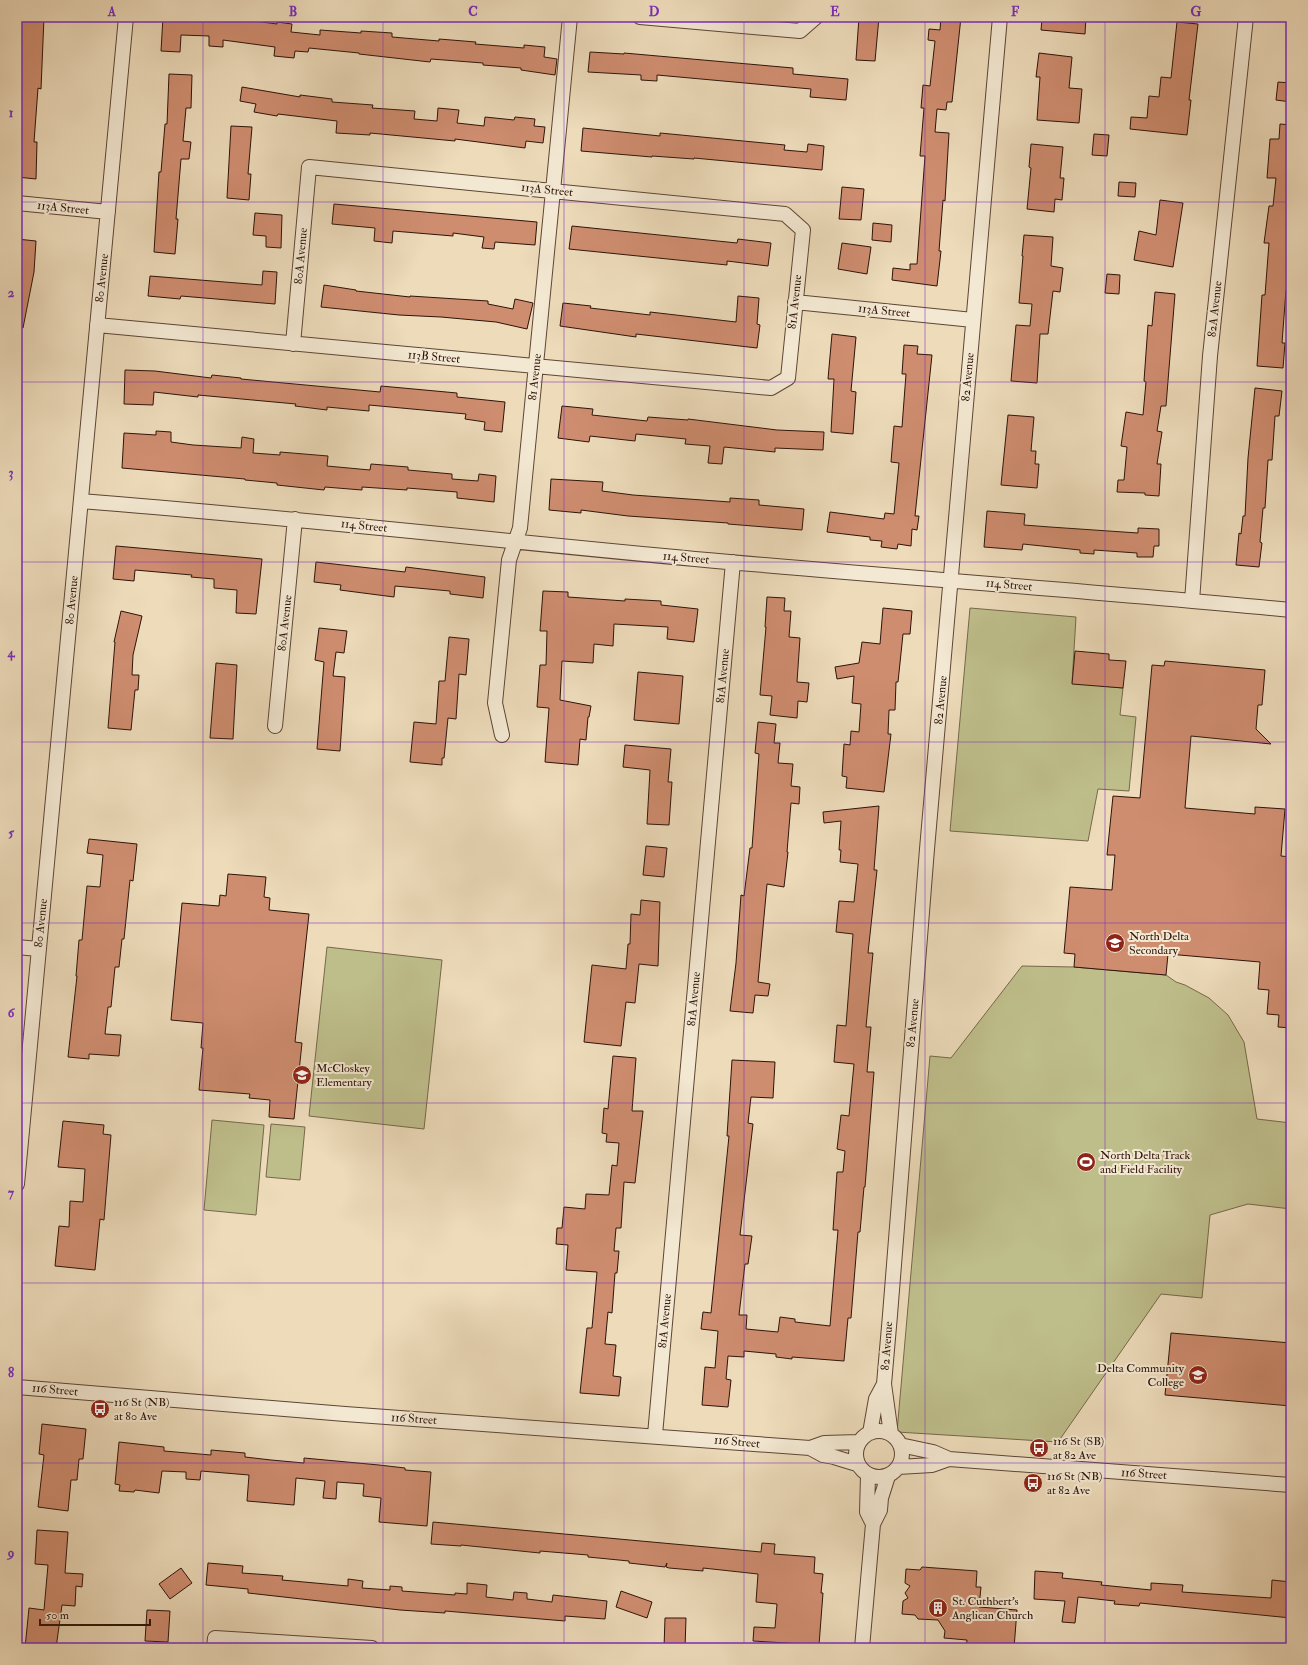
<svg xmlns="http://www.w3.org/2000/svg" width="1308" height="1665" font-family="'IM FELL Double Pica',serif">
  <rect width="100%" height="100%" fill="#eddbba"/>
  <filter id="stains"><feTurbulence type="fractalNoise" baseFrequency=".005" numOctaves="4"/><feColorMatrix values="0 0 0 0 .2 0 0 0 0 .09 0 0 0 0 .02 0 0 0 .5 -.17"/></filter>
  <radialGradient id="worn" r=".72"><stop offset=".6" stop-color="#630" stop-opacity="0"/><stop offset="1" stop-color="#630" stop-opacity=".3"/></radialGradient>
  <path fill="#bebe8b" stroke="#76684a" d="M970 608 1076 617 1072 683 1123 688 1120 715 1136 717 1129 791 1098 789 1088 841 950 831Z
    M327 947 442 960 424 1129 309 1116Z
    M1022 966 1074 967 1166 975 1176 982 1185 985 1209 998 1228 1015 1244 1042 1257 1119 1291 1123V1209L1248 1204 1210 1215 1202 1298 1161 1294 1058 1442 897 1432 930 1056 951 1058Z
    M212 1120 264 1125 256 1215 204 1210Z
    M271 1124 305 1127 300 1180 266 1177Z"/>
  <path fill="#cf8d70" stroke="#2e1309" d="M17 17H44L41 89 38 88 34 142H37L36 179 17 177Z
    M163 17H225L277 24V22L292 24 291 32 320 35V30L361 33V31L392 33V37L439 41V39L476 42 475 44 524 48V45L545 47 544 57 557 59 555 75 521 70V68L483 65V63L431 59 430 62 359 54V53L309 48 308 52 295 51 294 58 274 56 275 47 223 40V47L209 46V36L181 35 180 52 161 51Z
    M859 17H879L875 61 856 60Z
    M941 17H961L952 102H947L946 110 937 109 935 132 949 133 945 201 943 200 939 251H941L937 286 892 280 893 268 910 270V264H917L925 156H920L924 108H921L923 85 930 86 935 41 928 40 929 29 940 30Z
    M1044 17H1086L1085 34 1041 30 1042 19H1044Z
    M1177 22 1198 24 1189 100H1191L1187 135 1130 129 1131 117 1147 118 1149 96 1159 97 1161 77 1171 78Z
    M590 52 624 54V53L793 68V74L848 79 846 100 810 97 811 89 657 75V81L641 80V75L588 72Z
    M1039 53 1072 57 1069 88 1082 89 1079 123 1037 120 1040 77H1036Z
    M169 74 192 75 191 108H186L183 141 191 142 189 159H181L176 219H178L175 254 154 252 159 172H161L165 124H167Z
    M1278 82 1291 83V102L1276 100Z
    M242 87 300 97V95L332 99V102L373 105 372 108 415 111 414 119 437 121 438 108 459 110 457 123 484 126 485 117 514 120 515 117 535 119 534 126 545 127 543 143 526 141 525 148 455 139V141L370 133V135L336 133 337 121 278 114 277 116 254 112 256 104 240 101Z
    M1280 124 1291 125V290H1286L1282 343H1285L1283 368 1257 366 1262 295H1265L1269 243H1264L1269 206H1273L1276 178H1267L1270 139H1279Z
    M231 126 252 127 248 174H251L249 200 227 198Z
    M583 128 660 136V133L785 145 784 150 807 152 808 144 824 146 822 170 694 158V159L652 156V157L581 151Z
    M1094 134 1109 135 1107 156 1092 155Z
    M1031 144 1063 147 1060 178H1064L1062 200 1055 199 1054 212 1027 209 1031 168 1029 167Z
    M1119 182 1136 183 1135 197 1118 196Z
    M842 187 864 189 861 220 839 219Z
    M1160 200 1183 203 1173 267 1134 260 1139 231 1156 235Z
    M334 204 537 222 535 245 495 242 494 249 482 248 484 237 453 233V236L393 231 392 243 374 241 375 228 332 224Z
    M255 213 282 215 281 248 266 247V236L253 235Z
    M873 223 892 225 891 242 872 240Z
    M572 226 737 243 738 239 771 243 768 266 727 261V265L569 249Z
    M1024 235 1053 237 1051 266 1063 268 1060 292 1053 291 1048 334H1040L1037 383 1011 381 1016 325 1030 326 1032 304 1019 303 1023 256H1022Z
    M17 239 36 241 34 272 23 328 17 327Z
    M842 243 871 247 867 274 838 269Z
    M263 271 277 272 275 304 181 296 180 299 148 296 150 276 262 285Z
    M1107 274 1120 275 1119 294 1105 293Z
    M324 285 356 290V291L410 297V296L488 301V304L513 309 515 299 533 303 527 329 496 322 441 317 399 315 321 307Z
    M1155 292 1175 294 1166 406H1161L1157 431 1162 432 1157 464H1161L1159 496 1145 495V493L1117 492 1118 480H1124L1127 447 1121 446 1126 412 1143 415 1146 382 1144 381 1148 325 1152 326Z
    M738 296 759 298 757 324 760 325 757 348 636 334V337L560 326 563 303 591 306 590 308 650 315V312L736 322Z
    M832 334 856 337 851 391 856 392 853 434 831 432 834 379H828Z
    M904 345 918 346 917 354 932 355 915 516H919L917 530 912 529 911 546 898 544 897 549 881 547 882 541 870 540V537L827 532 830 512 884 519 885 513 894 514 899 463 891 462 894 426 902 427 906 374H902Z
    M125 370 155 371 211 378 212 375 241 378V379L380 392 381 386 457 393V397L505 402 502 432 484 430 485 422 465 419 466 414 369 405V411L327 407V410L295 406 296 404 198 395V397L154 392 153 405 124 404Z
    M1255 388 1282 391 1279 416H1275L1272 460H1268L1265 508H1263L1260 542 1262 543 1259 567 1236 565 1239 533 1241 534 1243 516H1245L1248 458Z
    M562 406 593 409 592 415 647 421 648 417 688 420V419L777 430 824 432 823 450 775 448V452L724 447 722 464 708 463 710 446 685 444 686 439 636 434 635 441 590 436 589 442 558 438Z
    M1008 415 1034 417 1031 451H1036L1035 464H1039L1037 488 1001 485Z
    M156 431 171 432V442L193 445 241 448 242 437 254 439 253 453 280 455V452L328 456 327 466 370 470 371 464 408 467V470L452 474V479L478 481 479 474 496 476 494 502 457 498V492L407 488V490L362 487V490L325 487 324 490 277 485V483L245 480V479L122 468 124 433 156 435Z
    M551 479 603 482 602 491 633 495 730 502V498L759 500V505L804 509 802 530 728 524V523L628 516 581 510V513L549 510Z
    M987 511 1025 514 1024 525 1050 527 1138 533V528L1159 529V546H1154L1153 557H1137V553L1094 550V554L1080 553V550L1023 544 1022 550 984 547Z
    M116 546 262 559 256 614 236 613 237 590 214 588V579L191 577 192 575 135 570 134 581 113 579Z
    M316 562 405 572 406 567 485 577 483 598 450 594V591L395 586 394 597 340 590 341 585 314 582Z
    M543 591 568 592V597L625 601V599L661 601V605L698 609 694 642 667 639 668 627 614 624 613 646 594 644 593 663 562 661 560 700 591 706 589 717H588L586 740 580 739 578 765 545 762 549 708 537 707 540 665H546L547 631H540Z
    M767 597 785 598 784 611H791L789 637 800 638 797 682 809 683 807 702 798 701 797 718 770 715 772 696 760 695 766 627H765Z
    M883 608 912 611 910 634H903L898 682H896L895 710H889L888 734H891L884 792 846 788 847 777 842 776 844 744 850 745 851 731 859 732 861 704 852 703 854 676 837 679 835 667 859 663 862 642 880 644Z
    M121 611 142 616 133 655 132 675H139L138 690H135L131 730 108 728 115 642H114Z
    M319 628 347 631 344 653 336 652 333 676 345 677 340 751 317 749 324 662 315 660Z
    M449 637 469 639 466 675 459 674 456 719 448 718 444 758H442V765L410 762 414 722 436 724 439 681H445Z
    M1075 651 1109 654V660L1126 661 1123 688 1072 684Z
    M1165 661 1265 670 1262 705H1258L1256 729 1271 744 1191 736 1185 808 1255 814V807L1285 809 1281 856 1291 857V1028L1278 1027 1279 1015 1267 1014 1269 990 1258 989 1260 962 1168 954 1166 975 1074 967 1075 954 1064 953 1070 887 1112 890 1115 855H1107L1113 796 1140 798 1152 665 1164 666Z
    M216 663 237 665 233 739 210 738Z
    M638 672 683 676 679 724 634 720Z
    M758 722 776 724 774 743H780L778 763 793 764 791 786 800 787 799 804 791 803 787 852H788L784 887 767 884 758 982 770 984 768 996 755 995 753 1013 730 1011 736 963 741 895 744 896 750 848H752L759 754 755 753Z
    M625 745 671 749 668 782H672L669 825 647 824 650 770 623 767Z
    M879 806 874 870H877L868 953H873L866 1027H871L867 1072H874L865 1187H864L860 1232H858L851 1318H848L844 1361 792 1357V1359L776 1357V1354L744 1351V1357L728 1356 726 1379 731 1380 728 1407 702 1405 705 1367 715 1368 718 1331 701 1329 703 1312 711 1313 729 1136H727L732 1060 775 1062 773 1098 751 1097 748 1123 753 1124 740 1235 752 1236 748 1264H745L739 1315H747L746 1329 778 1332 780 1317 795 1319V1322L830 1326 838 1230H833L837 1172H843L845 1151 837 1149 841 1115 849 1116 854 1064 834 1062 837 1025 846 1026 853 934 836 932 839 901 854 902 858 864 840 862 841 850H839L841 821 824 823 823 812Z
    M89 839 137 844 133 881 130 880 124 939H122L119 967H115L111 1007H108L105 1034 121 1035 119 1056 89 1054V1059L68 1057 77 976H76L79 940H82L87 886 100 887 103 855 87 853Z
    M646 846 667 848 664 877 643 875Z
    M228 874 266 877 264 897 270 898 269 910 309 914 295 1042 302 1043 294 1119 269 1117 270 1100 249 1098 250 1094 199 1090 203 1048H201L203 1023 171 1020 182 903 219 906 220 895 226 896Z
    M641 900 660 902 658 966 639 964 635 1003 626 1002 621 1046 584 1042 592 965 626 969 628 944H630L631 914 640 915Z
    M613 1056 636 1058 632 1111H643L635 1183 624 1182 621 1228H616L614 1251H619L617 1273H615L612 1313 608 1312 605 1344 616 1345 613 1376 621 1377 619 1396 580 1393 587 1328H592L597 1272 566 1270 568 1245 556 1244 557 1228H562L564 1207 585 1209 586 1194 609 1195 612 1165 617 1166 619 1143 606 1142 607 1134 602 1133 604 1108 608 1109Z
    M63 1121 104 1125 103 1134 111 1135 104 1220 100 1219 95 1270 55 1266 59 1226 69 1227 70 1201 83 1202 85 1169 58 1167Z
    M1171 1333 1291 1343V1406L1165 1395Z
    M42 1424 86 1429 83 1459H79L77 1480H71L68 1511 38 1507 44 1455 39 1454Z
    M119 1442 164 1447V1451L211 1455V1450L245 1453V1457L271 1460 304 1463V1458L379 1465 405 1468V1470L431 1472 427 1526 379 1522 381 1498 363 1496 364 1484 337 1482 336 1499 323 1498 325 1481 296 1478 294 1505 247 1501 249 1475 201 1471 200 1480 186 1479V1472L162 1471 159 1493 135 1490 134 1492 119 1491 120 1485 115 1484Z
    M433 1522 761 1552 762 1543 775 1544 774 1554 815 1557 814 1573 823 1574 821 1593H823L819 1645 753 1641 754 1627 775 1628 777 1604 756 1602 758 1574 703 1568V1571L669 1568 666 1567 667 1563 665 1567 629 1563V1561L588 1557V1555L540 1551V1553L461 1545V1546L431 1544Z
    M37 1530 68 1532 65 1573 83 1574 82 1587 76 1586 75 1606 62 1605 56 1648H25L29 1608 44 1610 48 1565 35 1564Z
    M208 1563 243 1566 242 1573 283 1576 282 1580 348 1586V1579L363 1581 362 1588 390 1590V1586L402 1587V1591L455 1595V1593L467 1594V1583L487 1585 486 1597 513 1600 514 1592 527 1593V1599L552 1602 553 1595 607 1601 605 1619 565 1616V1621L445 1611V1613L400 1610 248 1593V1589L206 1585Z
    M922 1567 977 1571 976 1587H981L979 1607 1017 1610 1014 1648H966L967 1640 944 1638 945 1631 938 1620 918 1619 915 1615 902 1614 903 1601 908 1598 905 1593 910 1586 905 1583 906 1569 920 1570Z
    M181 1568 192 1583 170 1599 159 1584Z
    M1035 1571 1063 1573 1062 1578 1102 1582 1101 1585 1151 1590V1583L1183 1585 1182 1592 1271 1598 1272 1580 1291 1582V1618L1140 1603 1139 1606 1114 1604 1115 1601 1078 1597 1075 1623 1062 1622 1065 1601 1034 1599Z
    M621 1591 652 1602 647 1618 616 1607Z
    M147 1610 170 1611 168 1642 145 1641Z
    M665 1618H686L685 1648H664Z"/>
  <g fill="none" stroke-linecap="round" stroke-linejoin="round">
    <defs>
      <path id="minor" d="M640 17 800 31 816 17
        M17 203 108 212
        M795 302 973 320
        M97 325 771 388 788 378 803 230 785 214 309 167 293 344
        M81 501C286 517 490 540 695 559 894 577 1092 591 1291 610
        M1192 601 1210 356 1246 17
        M275 726 295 519
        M502 735 495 703 509 560 520 528 570 17
        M17 947 38 949
        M17 1184 126 17
        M17 1387 345 1414 810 1448 824 1443 859 1442
        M856 1454a23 23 0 1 1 46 0a23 23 0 1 1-46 0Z
        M870 1433 876 1399 884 1384
        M891 1434 884 1384 890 1315 927 849 1000 17
        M655 1435 733 562
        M900 1445 933 1452 949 1459 1291 1485
        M810 1448 823 1455 834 1457 857 1464
        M898 1467 932 1465 949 1459
        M868 1475 867 1512 873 1524
        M214 1648 215 1638 372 1648
        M862 1648 873 1524 880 1510 881 1498 888 1476"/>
    </defs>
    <use href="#minor" stroke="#5e4535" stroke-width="16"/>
    <use href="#minor" stroke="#f3e8d2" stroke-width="14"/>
  </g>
  <path fill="none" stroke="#7b2cbf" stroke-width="1" stroke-opacity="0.55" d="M203 17V1648M383 17V1648M564 17V1648M744 17V1648M925 17V1648M1105 17V1648M17 202H1291M17 382H1291M17 562H1291M17 742H1291M17 923H1291M17 1103H1291M17 1283H1291M17 1463H1291"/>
  <defs>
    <symbol id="school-disc" viewBox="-11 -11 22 22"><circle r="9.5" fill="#8f2418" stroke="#f3e8d2"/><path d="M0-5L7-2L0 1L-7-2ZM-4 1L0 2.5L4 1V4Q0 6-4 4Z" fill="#fff"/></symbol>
    <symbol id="stadium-disc" viewBox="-11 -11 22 22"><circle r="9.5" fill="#8f2418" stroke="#f3e8d2"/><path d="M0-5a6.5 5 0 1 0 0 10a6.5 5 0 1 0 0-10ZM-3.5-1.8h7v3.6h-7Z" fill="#fff"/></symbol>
    <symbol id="university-disc" viewBox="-11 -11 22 22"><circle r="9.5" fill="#8f2418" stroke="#f3e8d2"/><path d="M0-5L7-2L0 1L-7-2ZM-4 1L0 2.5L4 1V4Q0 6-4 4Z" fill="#fff"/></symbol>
    <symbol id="bus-disc" viewBox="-11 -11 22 22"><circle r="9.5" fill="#8f2418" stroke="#f3e8d2"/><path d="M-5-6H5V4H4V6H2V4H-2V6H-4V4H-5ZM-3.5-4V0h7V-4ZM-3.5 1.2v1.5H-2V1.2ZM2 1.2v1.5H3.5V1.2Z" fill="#fff"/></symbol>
    <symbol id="building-disc" viewBox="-11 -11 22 22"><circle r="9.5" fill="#8f2418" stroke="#f3e8d2"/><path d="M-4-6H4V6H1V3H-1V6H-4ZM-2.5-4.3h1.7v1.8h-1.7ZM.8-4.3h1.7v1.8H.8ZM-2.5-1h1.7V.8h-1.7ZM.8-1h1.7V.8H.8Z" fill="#fff"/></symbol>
  </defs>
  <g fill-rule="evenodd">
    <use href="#school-disc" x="1104" y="932" width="22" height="22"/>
    <use href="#school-disc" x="291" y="1064" width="22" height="22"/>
    <use href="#stadium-disc" x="1075" y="1151" width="22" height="22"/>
    <use href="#university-disc" x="1187" y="1364" width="22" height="22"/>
    <use href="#bus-disc" x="89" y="1398" width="22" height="22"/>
    <use href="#bus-disc" x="1028" y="1437" width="22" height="22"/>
    <use href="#bus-disc" x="1022" y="1472" width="22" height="22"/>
    <use href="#building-disc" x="927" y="1597" width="22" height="22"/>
  </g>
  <g text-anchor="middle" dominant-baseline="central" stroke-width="4" stroke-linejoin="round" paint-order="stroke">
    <g font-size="12" fill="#2e1309" stroke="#f3e8d2">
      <text transform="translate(547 190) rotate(6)">113A Street</text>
      <text transform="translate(63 208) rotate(6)">113A Street</text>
      <text transform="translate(301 256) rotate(-85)">80A Avenue</text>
      <text transform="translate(102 278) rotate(-84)">80 Avenue</text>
      <text transform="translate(795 302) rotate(-84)">81A Avenue</text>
      <text transform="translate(1215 309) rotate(-84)">82A Avenue</text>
      <text transform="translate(884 311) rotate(6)">113A Street</text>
      <text transform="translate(434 357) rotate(5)">113B Street</text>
      <text transform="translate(535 377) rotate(-84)">81 Avenue</text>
      <text transform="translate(968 377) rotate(-85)">82 Avenue</text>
      <text transform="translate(364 526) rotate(6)">114 Street</text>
      <text transform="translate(686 558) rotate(5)">114 Street</text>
      <text transform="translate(1009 585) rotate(5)">114 Street</text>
      <text transform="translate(72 600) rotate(-85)">80 Avenue</text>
      <text transform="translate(285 623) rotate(-84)">80A Avenue</text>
      <text transform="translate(723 676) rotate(-85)">81A Avenue</text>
      <text transform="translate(941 700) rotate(-85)">82 Avenue</text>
      <text transform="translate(41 923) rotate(-84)">80 Avenue</text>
      <text transform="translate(694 999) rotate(-85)">81A Avenue</text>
      <text transform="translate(913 1023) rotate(-85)">82 Avenue</text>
      <text transform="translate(665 1321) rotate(-85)">81A Avenue</text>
      <text transform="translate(887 1346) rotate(-86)">82 Avenue</text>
      <text transform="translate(55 1390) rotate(5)">116 Street</text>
      <text transform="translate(414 1419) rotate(4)">116 Street</text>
      <text transform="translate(737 1442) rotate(5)">116 Street</text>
      <text transform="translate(1144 1474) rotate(4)">116 Street</text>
    </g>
    <g font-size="12" fill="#2e1309" stroke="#f3e8d2" text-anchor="start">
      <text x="1129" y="936">North Delta<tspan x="1129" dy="14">Secondary</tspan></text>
      <text x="316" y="1068">McCloskey<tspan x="316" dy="14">Elementary</tspan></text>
      <text x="1100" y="1155">North Delta Track<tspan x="1100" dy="14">and Field Facility</tspan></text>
      <text x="1184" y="1368" text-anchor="end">Delta Community<tspan x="1184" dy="14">College</tspan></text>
      <text x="114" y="1402">116 St (NB)<tspan x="114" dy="14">at 80 Ave</tspan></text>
      <text x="1053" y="1441">116 St (SB)<tspan x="1053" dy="14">at 82 Ave</tspan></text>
      <text x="1047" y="1476">116 St (NB)<tspan x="1047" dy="14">at 82 Ave</tspan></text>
      <text x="952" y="1601">St. Cuthbert's<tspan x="952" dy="14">Anglican Church</tspan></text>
    </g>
  </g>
  <rect width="1308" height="1665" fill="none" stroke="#eddbba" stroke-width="44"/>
  <path d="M40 1619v6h110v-6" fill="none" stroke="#2e1309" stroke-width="2"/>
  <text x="46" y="1619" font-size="12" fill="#2e1309" stroke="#f3e8d2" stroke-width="3" paint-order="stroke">50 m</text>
  <rect x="22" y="22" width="1264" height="1621" fill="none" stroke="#7b2cbf" stroke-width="1.5"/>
  <g font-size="13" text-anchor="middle" font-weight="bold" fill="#7b2cbf">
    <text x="112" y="16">A</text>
    <text x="293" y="16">B</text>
    <text x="473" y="16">C</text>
    <text x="654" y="16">D</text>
    <text x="835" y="16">E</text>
    <text x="1015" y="16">F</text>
    <text x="1196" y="16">G</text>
    <text x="11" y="117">1</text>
    <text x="11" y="297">2</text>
    <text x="11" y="477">3</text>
    <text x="11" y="657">4</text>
    <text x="11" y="837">5</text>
    <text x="11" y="1017">6</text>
    <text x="11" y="1197">7</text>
    <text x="11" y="1377">8</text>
    <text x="11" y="1557">9</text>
  </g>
  <rect width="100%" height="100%" filter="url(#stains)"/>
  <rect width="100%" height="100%" fill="url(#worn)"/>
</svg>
